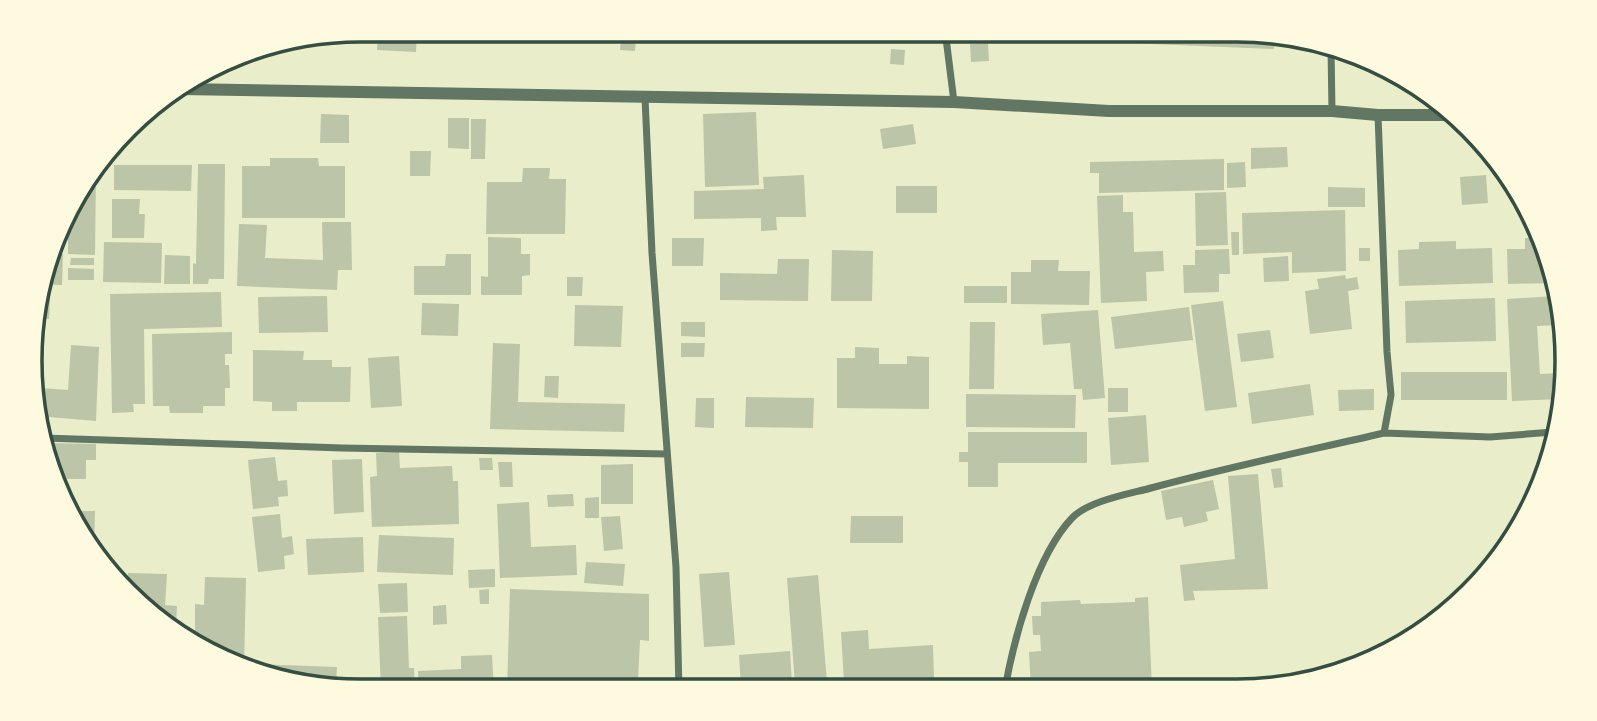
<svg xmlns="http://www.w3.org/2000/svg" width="1597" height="721" font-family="'Varela Round',sans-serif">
  <rect width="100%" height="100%" fill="#e9edc9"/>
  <path fill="#bcc5a7" d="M378 30H417L416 52 377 50Z
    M865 30H903V34L865 33Z
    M987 30H1010V39L987 40Z
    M1012 30H1085V42L1027 43V36H1012Z
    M1127 30H1237L1275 37 1274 49 1127 43Z
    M621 36 636 37 635 51 620 50Z
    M988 43 989 61 971 62 970 44Z
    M891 49 905 50 904 65 890 64Z
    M756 112 759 185 705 187 703 114Z
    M321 114 349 115V143H320Z
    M448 118H469V149L448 148Z
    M471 119H486L485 159H471Z
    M913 124 916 144 883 149 880 129Z
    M1287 147 1288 167 1251 169V148Z
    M410 151H431L430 176H410Z
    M270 158H318L319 166H345V218H242V166H270Z
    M1224 159V190L1099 193V173H1090V162Z
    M1245 162 1246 187 1227 188V163Z
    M198 164H225L224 279H209L208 284H193V263L196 264Z
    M114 165H192L191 191 114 190Z
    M96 168 95 255 68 254V212L74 195Z
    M523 168H550L549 179H566L565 234H486L487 182H522Z
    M804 175 806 217H776L777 230 761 231V218L694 219V191L764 189 763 177Z
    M1486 175 1488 203 1462 205 1460 177Z
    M896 186H937V213H896Z
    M1328 187 1365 188V207H1328Z
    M1226 192 1228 245 1196 246 1195 193Z
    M1123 195V212H1133L1134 252 1163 251 1164 271 1146 272 1147 301 1101 303 1097 196Z
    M112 199H140L139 214H145L144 238H112Z
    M1345 210 1346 271 1292 273V252L1243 254 1242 213Z
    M322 222H351L352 270H338L337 290 237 286 239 224 267 225 265 258 323 260Z
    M1231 232H1239V255H1232Z
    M488 237 521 238V254H530V275L522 276V295H481V276L488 277Z
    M672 238H704L703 266H672Z
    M1525 238H1543L1552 283 1508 284 1507 249H1525Z
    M1456 241V249L1492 248 1493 283 1399 286 1398 250 1419 249V242Z
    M104 242 162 243 161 283 103 282Z
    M1359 248H1370V261H1359Z
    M1229 249 1230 274H1219V292L1184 293 1183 265H1195V250Z
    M832 250 873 251 872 301H831Z
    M52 254H63L62 285 41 284Z
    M446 254H471V295H414V266H445Z
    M165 255 190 256V284H164Z
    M1288 256 1289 281 1264 282 1263 258Z
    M71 258H94V265H70Z
    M778 259H809L808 301 720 300V273L777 274Z
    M1031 260H1059L1058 271H1090L1089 305 1011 304V272H1031Z
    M68 268 94 269V280H68Z
    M1345 275 1346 279 1357 277 1359 289 1348 291 1352 329 1310 334 1305 291 1319 289 1317 279Z
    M567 277H583L582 296H567Z
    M964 286H1007V303H964Z
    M221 292 222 327 144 329 145 404H133L134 412 112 413 110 294Z
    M327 296 328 332 259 333 258 297Z
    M1554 296 1560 325 1537 326 1540 374 1562 373 1560 399 1512 401 1507 299Z
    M36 297 50 298 49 319 35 318Z
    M1495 298 1496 341 1406 343 1405 301Z
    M1223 301 1237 407 1205 411 1191 305Z
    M422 303 459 304 458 336 421 335Z
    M575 305 623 306 621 347 574 346Z
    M1189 307 1193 340 1115 349 1111 317Z
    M1098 310 1105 398 1083 400 1082 389H1074L1070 343 1043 345 1041 314Z
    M681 322H705V337L681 336Z
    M970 322H995L994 389H969Z
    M1270 330 1274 358 1241 362 1237 334Z
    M232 332V354H225V365H229L230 388H225V406H203V413H170L169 406H153L152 334Z
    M493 343 520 344 518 402 625 404 624 432 490 429Z
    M681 343H705L704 357H681Z
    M71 345 99 347 96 421 37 416 33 404 34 349 43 350 41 388 68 390Z
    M855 347 879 348V364H907V356L929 357V409L837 408V358H855Z
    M253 350 304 351 303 360H332V367H351L350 402H297V411H272V402L253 401Z
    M399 356 402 406 371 408 368 358Z
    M1401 372H1507V400H1401Z
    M545 376H559L558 398 544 397Z
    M1310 384 1314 415 1252 424 1248 393Z
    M1108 388H1128V412H1108Z
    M1374 389V410L1339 411 1338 390Z
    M966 394 1076 395 1075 428 966 427Z
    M746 397 814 398 813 428 745 427Z
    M696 398H714V428L695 427Z
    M1146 415 1149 462 1111 465 1108 418Z
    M968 432H1087V463H998V487H968V462H959V452H968Z
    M46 443 96 444V460H86V479H58Z
    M399 452 400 468 452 466 453 481H458L459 524 372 527 370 477 377 476 376 453Z
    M275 457 278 481 287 480 288 496 278 497 279 506 253 509 248 460Z
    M479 458H492L493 470H480Z
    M362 459 364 512 334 514 332 460Z
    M498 462H512L513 487H500Z
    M633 464V504H601V465Z
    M1281 468 1283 487 1274 488 1271 469Z
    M1258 474 1268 589 1193 591 1195 600 1184 601 1180 565 1235 559 1228 476Z
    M1213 480 1219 509 1206 512 1208 521 1184 527 1182 517 1166 520 1161 491Z
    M573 494 574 506 548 507 547 495Z
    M599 497V518H585V498Z
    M529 502 531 547 576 545 577 575 500 578 497 504Z
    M69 511H95L94 551 74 526Z
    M280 514 282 538 292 536 294 554 284 556 285 569 258 572 252 517Z
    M620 516 623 549 604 551 601 517Z
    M851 516H903V543H850Z
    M379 535 454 538 453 575 377 572Z
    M363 537 364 572 308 575 306 539Z
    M586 562 625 564 623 586 584 583Z
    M495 569V587L469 588 468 570Z
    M729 572 735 645 704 647 699 574Z
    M128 573 167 574 165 605 177 606 176 630 142 609 127 590Z
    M818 575 827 682 795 684 787 578Z
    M205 577 246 578 244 668 234 666 195 642V604L204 605Z
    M407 583 408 612 380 613 378 584Z
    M489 589V604H480L479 590Z
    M510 589 649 594V641L640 640 638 681 629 680V690L507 691Z
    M1148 597 1152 689H1031L1029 652 1041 651 1040 635H1033L1032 616H1041V602L1080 600 1081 604 1135 602V598Z
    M446 605 447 624 433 625V606Z
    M407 616 409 668H414L415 691H381L378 617Z
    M868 630 869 649 933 645 934 678 844 682 841 632Z
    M790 651 792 684 741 687 739 655Z
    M492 655 494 691H419L418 671 461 669V656Z
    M254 664 337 667 336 686 254 670Z"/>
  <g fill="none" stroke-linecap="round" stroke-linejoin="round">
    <path stroke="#617663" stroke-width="7" d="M945 30 954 102
      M1331 48 1332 111
      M645 98 652 253 676 567 679 690
      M1378 115 1387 352 1391 395 1384 433 1490 437 1553 432
      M44 438 342 448 667 454
      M1005 689C1014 638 1036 556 1072 518 1088 501 1129 494 1151 488 1228 467 1306 451 1384 433"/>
    <path stroke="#617663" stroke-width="12" d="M181 89 954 102 1109 111H1332L1378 115H1453"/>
  </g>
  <path d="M0 0H1597V721H0ZM360 42H1237A318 318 0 0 1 1555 360V361A318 318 0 0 1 1237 679H360A318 318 0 0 1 42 361V360A318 318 0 0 1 360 42Z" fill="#fefae0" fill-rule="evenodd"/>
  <path fill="none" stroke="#344e41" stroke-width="3.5" d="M360 42H1237A318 318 0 0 1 1555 360V361A318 318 0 0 1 1237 679H360A318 318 0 0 1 42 361V360A318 318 0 0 1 360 42Z"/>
</svg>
